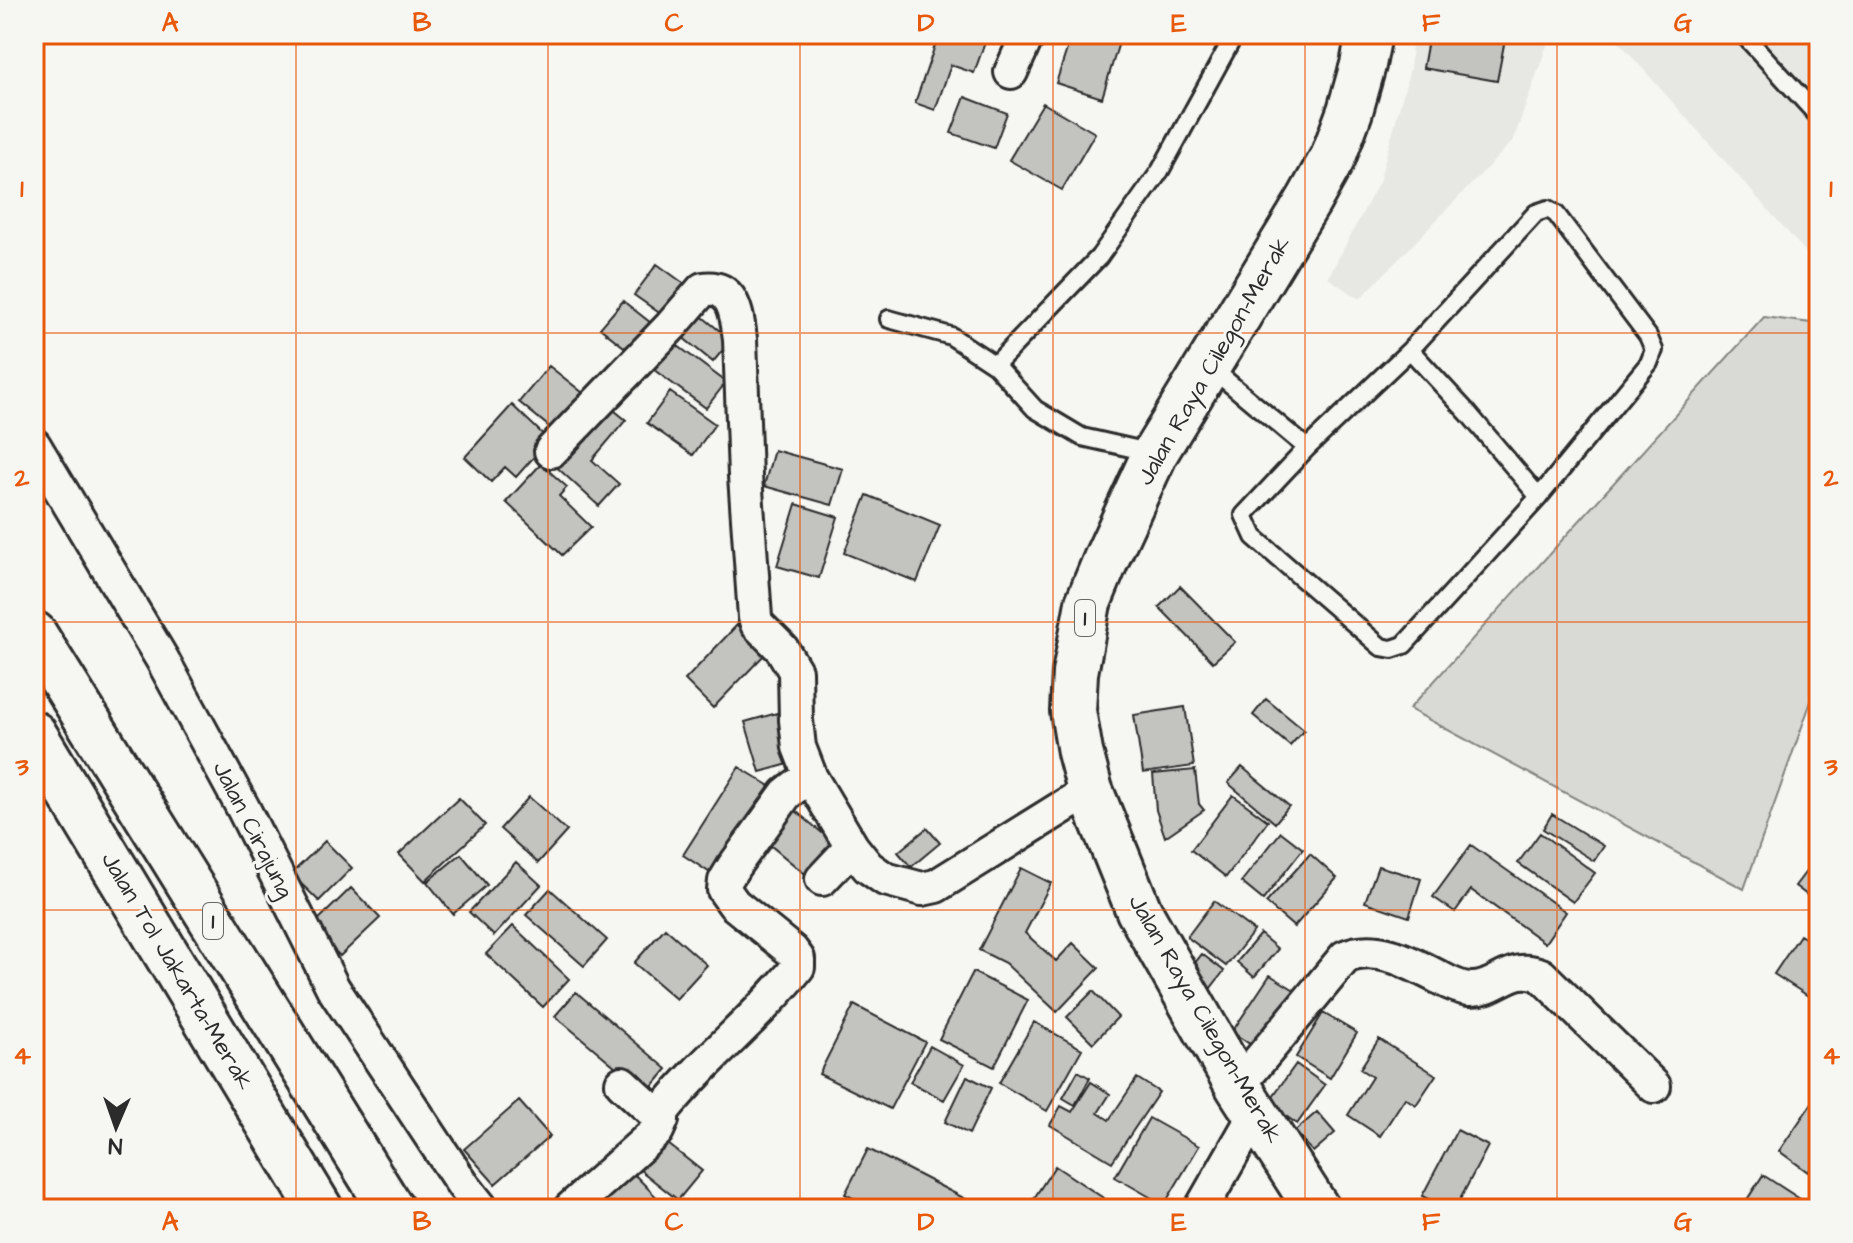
<svg xmlns="http://www.w3.org/2000/svg" width="1853" height="1243" font-family="'Architects Daughter',sans-serif">
  <rect width="100%" height="100%" fill="#f6f6f2"/>
  <filter id="ink" filterUnits="userSpaceOnUse"><feTurbulence type="fractalNoise" baseFrequency=".0125" numOctaves="2"/><feDisplacementMap in="SourceGraphic" scale="16" xChannelSelector="R" yChannelSelector="G"/><feConvolveMatrix kernelMatrix="1 2 1 2 8 2 1 2 1" color-interpolation-filters="sRGB"/></filter>
  <g filter="url(#ink)">
    <path fill="#e7e7e3" d="M1413 34H1551L1513 141 1360 299 1328 278 1379 182 1410 69Z
      M1612 34H1819V267Z"/>
    <path fill="#d9d9d5" stroke="#828280" stroke-width="2" d="M1764 317 1819 324V679L1744 889 1409 709Z"/>
    <path fill="#c3c3c0" stroke="#2b2b2b" stroke-width="2" d="M939 34H988L974 73 951 65 935 110 915 103Z
      M1072 34H1104L1120 39 1102 98 1056 83Z
      M1429 34H1506L1497 81 1423 68Z
      M965 97 1007 113 994 148 951 133Z
      M1043 103 1095 133 1062 190 1009 160Z
      M657 264 690 288 668 319 634 295Z
      M623 301 656 327 633 354 600 328Z
      M694 310 731 340 713 362 676 332Z
      M666 337 726 382 706 408 646 364Z
      M549 366 588 397 558 434 519 402Z
      M670 392 715 424 693 455 647 423Z
      M604 402 626 420 592 460 619 484 599 506 551 462Z
      M512 405 549 440 516 477 505 467 491 482 465 457Z
      M774 450 843 469 832 505 764 486Z
      M541 464 567 487 559 496 591 527 562 555 506 502Z
      M867 495 940 525 917 582 844 553Z
      M796 504 838 517 819 578 777 566Z
      M1180 586 1235 642 1213 662 1159 607Z
      M737 625 766 653 713 708 685 680Z
      M1266 699 1304 730 1290 746 1253 715Z
      M1185 707 1194 766 1143 773 1134 715Z
      M777 713 792 763 760 772 745 722Z
      M739 767 772 787 715 876 683 855Z
      M1242 767 1289 806 1275 823 1228 783Z
      M1195 770 1199 804 1204 810 1165 837 1156 810 1153 774Z
      M1233 795 1268 821 1226 877 1191 850Z
      M529 797 567 831 538 863 500 829Z
      M459 798 485 825 425 881 399 854Z
      M791 807 833 842 805 874 764 840Z
      M1552 814 1604 846 1594 861 1543 829Z
      M927 828 940 843 911 867 898 852Z
      M1819 829V856L1806 847Z
      M1281 832 1303 849 1263 900 1241 882Z
      M1540 833 1595 873 1573 902 1518 863Z
      M325 841 352 868 319 901 291 874Z
      M1471 845 1566 912 1545 943 1471 890 1455 912 1433 897Z
      M461 854 487 885 453 914 427 882Z
      M1310 854 1337 878 1294 927 1266 903Z
      M1814 861 1819 864V904L1795 886Z
      M516 862 541 885 494 936 469 912Z
      M1378 866 1421 879 1409 917 1365 902Z
      M1021 868 1051 883 1025 933 1056 961 1073 943 1099 968 1057 1012 1005 963 979 950Z
      M351 888 380 918 340 956 311 927Z
      M550 889 607 940 584 966 526 915Z
      M1214 901 1254 931 1226 966 1187 937Z
      M513 926 569 979 543 1007 486 954Z
      M665 928 707 965 676 999 634 963Z
      M1260 934 1278 949 1254 977 1237 962Z
      M1800 935 1819 947V1003L1774 974Z
      M1202 954 1224 971 1210 989 1188 972Z
      M973 972 1028 1000 994 1067 939 1039Z
      M1270 975 1296 991 1257 1049 1232 1032Z
      M1093 991 1118 1017 1093 1043 1067 1017Z
      M576 992 667 1069 647 1093 555 1016Z
      M854 1005 925 1042 890 1109 819 1074Z
      M1323 1013 1357 1033 1330 1078 1296 1057Z
      M1034 1022 1082 1049 1047 1111 999 1083Z
      M1379 1039 1436 1075 1416 1105 1405 1098 1380 1136 1348 1115 1372 1077 1360 1069Z
      M930 1046 964 1065 944 1100 910 1082Z
      M1296 1064 1325 1085 1297 1124 1268 1103Z
      M1078 1071 1090 1078 1075 1105 1063 1098Z
      M967 1076 991 1088 969 1134 945 1122Z
      M1137 1078 1159 1092 1112 1162 1050 1125 1061 1106 1072 1112 1091 1082 1110 1094 1098 1113 1109 1120Z
      M1814 1100 1819 1103V1157L1808 1172 1779 1151Z
      M519 1101 550 1136 495 1184 464 1149Z
      M1317 1112 1335 1133 1313 1152 1295 1131Z
      M1149 1118 1199 1146 1164 1205 1115 1177Z
      M1457 1130 1488 1146 1455 1209H1448L1422 1196Z
      M663 1140 702 1171 678 1200 639 1169Z
      M868 1149 985 1209H874L845 1194Z
      M1055 1166 1120 1209H1027Z
      M632 1172 668 1209H593Z
      M1763 1175 1803 1201 1797 1209H1741Z"/>
    <g fill="none" stroke-linecap="round" stroke-linejoin="round">
      <defs>
        <path id="lane" d="M1743 34 1819 117
          M889 319 951 336 995 365 1035 409 1082 437 1153 453
          M1410 350 1468 413 1539 497 1404 645 1392 649 1381 647 1254 537 1244 515 1307 448 1410 350 1536 213 1548 209 1556 214 1648 336 1654 350 1649 363 1539 497
          M995 365 1099 257 1160 171 1235 34
          M1210 367 1307 448"/>
        <path id="street" d="M1011 72 1028 34
          M34 445 162 659 243 808 333 988 463 1185 482 1209
          M551 451 671 326 703 289C734 284 737 315 740 339L745 476 755 617 757 624 782 649 795 671 796 720 799 747 811 778 852 847 868 867 885 879 922 889 936 886 1090 790
          M822 879 852 847
          M622 1083 662 1120
          M1238 1086 1345 957C1377 943 1411 963 1440 978 1449 983 1459 988 1469 989 1497 991 1510 962 1541 975L1654 1086
          M570 1209 657 1131 662 1120V1112C703 1060 757 1019 798 967V959L792 951 734 904 724 890 725 881 734 866 786 794 796 786 811 778
          M1201 1209 1256 1113"/>
        <path id="highway" d="M34 634 391 1209
          M34 734 320 1209
          M1317 1209 1238 1086 1139 911 1090 790 1080 752 1073 711 1075 673 1088 603 1107 557 1155 453 1309 200 1333 157 1350 111 1363 65 1369 34"/>
      </defs>
      <use href="#lane" stroke="#2b2b2b" stroke-width="22"/>
      <use href="#street" stroke="#2b2b2b" stroke-width="38"/>
      <use href="#highway" stroke="#2b2b2b" stroke-width="50"/>
      <use href="#lane" stroke="#f6f6f2" stroke-width="16"/>
      <use href="#street" stroke="#f6f6f2" stroke-width="32"/>
      <use href="#highway" stroke="#f6f6f2" stroke-width="44"/>
    </g>
  </g>
  <path fill="none" stroke="#e8590c" stroke-width="2" stroke-opacity="0.55" d="M296 34V1209M548 34V1209M800 34V1209M1053 34V1209M1305 34V1209M1557 34V1209M34 333H1819M34 622H1819M34 910H1819"/>
  <g text-anchor="middle" dominant-baseline="central" stroke-width="6" stroke-linejoin="round" paint-order="stroke">
    <g fill="#f6f6f2" stroke="#686867" stroke-width="2">
      <rect x="1075" y="600" width="20" height="36" rx="6"/>
      <rect x="203" y="903" width="20" height="36" rx="6"/>
    </g>
    <g font-size="22" font-weight="bold" fill="#2b2b2b">
      <text x="1085" y="618">1</text>
      <text x="213" y="921">1</text>
    </g>
    <g font-size="24" fill="#2b2b2b" stroke="#f6f6f2">
      <text transform="translate(1214 361) rotate(-60)">Jalan Raya Cilegon-Merak</text>
      <text transform="translate(253 830) rotate(63)">Jalan Cirajung</text>
      <text transform="translate(177 971) rotate(59)">Jalan Tol Jakarta–Merak</text>
      <text transform="translate(1205 1019) rotate(60)">Jalan Raya Cilegon-Merak</text>
    </g>
  </g>
  <rect width="1853" height="1243" fill="none" stroke="#f6f6f2" stroke-width="88"/>
  <g transform="translate(116 1127) rotate(182)" stroke="#f6f6f2" stroke-width="6" paint-order="stroke">
  <path d="M0-6L14 30L0 20L-14 30Z" fill="#2b2b2b"/>
  <text y="-12" font-size="22" font-weight="bold" text-anchor="middle" fill="#2b2b2b">N</text>
  </g>
  <rect x="44" y="44" width="1765" height="1155" fill="none" stroke="#e8590c" stroke-width="3"/>
  <g font-size="26" text-anchor="middle" font-weight="bold" fill="#e8590c">
    <text x="170" y="31">A</text>
    <text x="422" y="31">B</text>
    <text x="674" y="31">C</text>
    <text x="926" y="31">D</text>
    <text x="1179" y="31">E</text>
    <text x="1431" y="31">F</text>
    <text x="1683" y="31">G</text>
    <text x="22" y="197">1</text>
    <text x="1831" y="197">1</text>
    <text x="22" y="486">2</text>
    <text x="1831" y="486">2</text>
    <text x="22" y="775">3</text>
    <text x="1831" y="775">3</text>
    <text x="22" y="1064">4</text>
    <text x="1831" y="1064">4</text>
    <text x="170" y="1230">A</text>
    <text x="422" y="1230">B</text>
    <text x="674" y="1230">C</text>
    <text x="926" y="1230">D</text>
    <text x="1179" y="1230">E</text>
    <text x="1431" y="1230">F</text>
    <text x="1683" y="1230">G</text>
  </g>
</svg>
